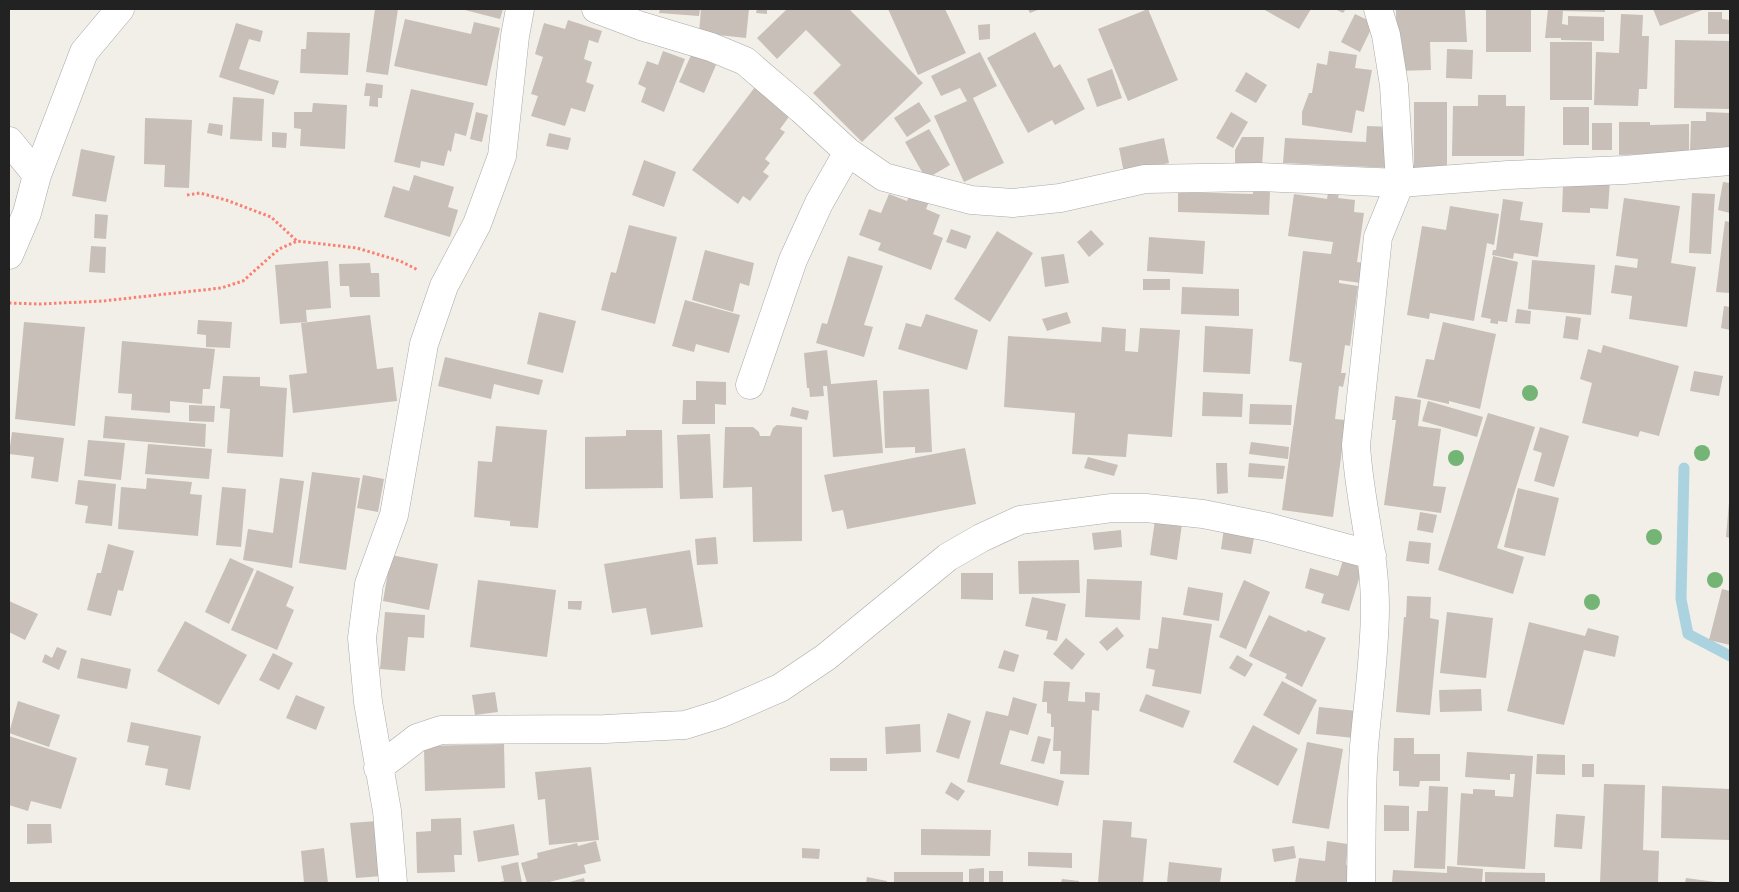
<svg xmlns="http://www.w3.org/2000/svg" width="1739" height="892" font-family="'Titillium Web',sans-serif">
  <rect width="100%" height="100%" fill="#f2efe9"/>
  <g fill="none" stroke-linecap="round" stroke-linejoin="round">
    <path stroke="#aad3df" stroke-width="11" d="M1684 468 1681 599 1688 634 1730 656"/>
  </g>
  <path fill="#c7bfb8" d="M375 9H398L388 75 366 72Z
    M461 9H503L500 19Z
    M660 9H700L699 16 659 13Z
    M701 9H749L746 38 699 33Z
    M757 9H767V14L756 13Z
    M787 9H849L923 83 862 142 813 93 841 65 806 30 777 59 757 38Z
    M888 9H945L966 53 918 75Z
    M1028 9H1040L1030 13Z
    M1148 9 1178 80 1128 101 1098 29Z
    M1263 9H1311L1299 29Z
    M1335 9H1346L1343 13Z
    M1396 9H1465L1467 42H1430L1431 70 1397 71Z
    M1486 9H1531V52H1486Z
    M1548 9H1605V12L1563 11 1562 24 1568 25V16L1604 17V41L1561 40V38H1545Z
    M1653 9H1705L1660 26Z
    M1708 12H1722V19L1730 20V34H1708Z
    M1355 14 1374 23 1360 52 1341 42Z
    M1621 14 1643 15 1642 36H1649L1647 89H1639L1638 106 1594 105 1596 52 1619 53Z
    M405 19 471 34 474 22 500 28 487 86 394 66Z
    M568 20 602 31 598 43 589 40 584 59 592 62 586 82 594 85 585 112 571 108 565 126 531 116 538 96 531 94 543 57 535 54 544 23 565 29Z
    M236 23 263 31 260 42 249 39 239 69 279 81 274 95 219 77Z
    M990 24V39L979 40 978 25Z
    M307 32 350 33 348 75 300 73 301 49H306Z
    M1035 32 1054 68 1060 64 1085 109 1055 125 1052 120 1028 133 987 58Z
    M1675 40 1730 41V109L1674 108Z
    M1550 42H1592V100H1550Z
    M1447 49 1473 50 1472 79 1446 78Z
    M663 51 685 59 664 112 641 102 646 88 638 84 647 61 658 65Z
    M1329 51 1357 55 1355 68 1372 70 1364 112 1356 110 1352 133 1302 125V112L1309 93H1312L1317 63 1327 65Z
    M980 52 997 86 973 98 1004 163 964 182 934 116 967 101 960 88 941 96 931 76Z
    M692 53 716 65 704 93 679 82Z
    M1112 69 1122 98 1097 107 1087 79Z
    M1246 72 1267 85 1256 103 1235 91Z
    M366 83 383 85 382 98H378V107L369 106 370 96H364Z
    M755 87 791 114 780 129 785 132 765 159 770 163 763 172 769 176 750 201 743 196 738 204 692 170Z
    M411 89 474 103 466 136 455 133 451 152 448 150 444 166 421 161 420 168 394 162Z
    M1478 95H1506V106H1525L1524 156H1452L1453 106H1478Z
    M233 97 264 99 262 141 230 139Z
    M919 102 931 121 907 137 894 118Z
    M1414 102H1447V166H1452L1411 176V165H1414Z
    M313 103 347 105 345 149 300 146 301 129 294 128V112H312Z
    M1563 107H1589V145H1563Z
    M476 112 488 115 482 142 470 139Z
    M1231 112 1248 122 1233 148 1216 138Z
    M1706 112 1730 113 1729 153 1690 152 1691 121H1706Z
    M145 118 192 120 189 188 164 187 165 165 144 164Z
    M1619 122H1650V125L1689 124V153L1619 155Z
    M209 123 223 125 222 136 207 133Z
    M1592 123H1612V150H1592Z
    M1367 126 1395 127 1393 168 1283 163 1285 138 1366 142Z
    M929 129 950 165 926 179 905 142Z
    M272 132 287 133 286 148 272 147Z
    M549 133 571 138 568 150 546 146Z
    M1242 137H1264L1262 166 1235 163V150Z
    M1164 138 1169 163 1124 173 1119 148Z
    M81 149 115 156 106 202 72 196Z
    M644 160 676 172 664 207 632 195Z
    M414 175 454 187 448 207 458 210 450 237 384 217 393 186 409 191Z
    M1585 179 1610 180 1608 209 1590 208V213L1562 212 1563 185 1585 186Z
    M1723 182 1730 183V213L1718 210Z
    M912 189 931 197 926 209 940 215 933 234 943 238 931 270 878 250 881 243 859 235 869 209 881 213 889 194 907 201Z
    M1253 190 1270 191 1269 215 1178 212V192L1253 194Z
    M1328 193 1339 194 1338 198 1355 200 1354 212 1364 213 1357 262 1363 263 1361 283 1339 280V283L1358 286 1350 346 1345 345 1341 373H1346L1343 387 1339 386 1335 419 1346 420 1333 517 1282 510 1302 363 1289 361 1303 251 1331 254 1333 242 1288 236 1294 194 1327 199Z
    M1692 193 1715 194 1711 254 1689 253Z
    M1624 198 1680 206 1671 263 1696 267 1687 327 1629 319 1632 296 1611 293 1615 265 1637 268 1638 259 1616 256Z
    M1503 199 1523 202 1520 220 1543 223 1538 257 1514 253 1513 259 1492 255 1493 250H1496Z
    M1450 206 1499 214 1494 245 1487 243 1474 321 1430 313 1429 319 1407 315 1422 226 1446 230Z
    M95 214 108 215 106 239 94 238Z
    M1725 221 1730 222V293L1716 292Z
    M629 225 677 237 655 324 601 310 611 272 616 273Z
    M951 229 971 236 966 249 946 242Z
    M1091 230 1104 244 1089 257 1077 242Z
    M997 231 1033 253 990 322 954 299Z
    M1149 237 1205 241 1203 274 1147 271Z
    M91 246 106 247 105 273 89 272Z
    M705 250 754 263 749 286 740 283 733 312 692 300Z
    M1064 254 1069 283 1045 287 1041 257Z
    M848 256 883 266 864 325 873 327 864 357 816 343 822 323 827 324Z
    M1493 256 1518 262 1507 322 1498 321V324L1490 323 1491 319 1481 317Z
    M1532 260 1595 265 1591 315 1528 309Z
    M328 261 331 308 306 310 307 322 280 324 275 265Z
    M370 263 371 273H379L380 297H350L349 286H340L339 264Z
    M1143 279H1170V290H1143Z
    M1182 287 1239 289V316L1181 314Z
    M685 300 740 315 729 353 696 344 694 352 672 346Z
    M1724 306 1730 307V330L1721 328Z
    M1517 309 1531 311 1530 324 1515 323Z
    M539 312 576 321 563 373 527 364Z
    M1067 312 1071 323 1047 331 1042 319Z
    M926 314 978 330 967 370 898 349 906 323 921 327Z
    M370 315 377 369 393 367 397 401 293 413 289 375 307 373 301 323Z
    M1566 316 1581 318 1578 340 1563 338Z
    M198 320 232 322 230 348 206 347V335L197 334Z
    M24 322 85 327 75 426 15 419Z
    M1443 322 1496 334 1480 409 1449 401V404L1417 397 1426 359 1434 360Z
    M1205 326 1253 329 1250 374 1203 372Z
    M1102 327 1126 329 1125 351 1138 352 1140 328 1180 330 1172 437 1128 434 1126 457 1072 454 1075 413 1004 407 1008 336 1101 342Z
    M122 341 215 349 210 389H203L202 404 170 401V413L131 410 132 394 118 393Z
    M1603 345 1679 366 1659 436 1640 431 1638 437 1582 423 1592 383 1580 379 1588 349 1601 353Z
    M827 350 831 384 877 380 883 453 833 457 827 386H823L824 396 810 397 809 388H807L804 353Z
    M445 357 543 380 539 395 494 384 491 399 438 386Z
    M1694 371 1723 376 1719 396 1690 391Z
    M223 376 260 377V386L287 388 283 457 227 453 230 409 220 408Z
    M696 381 726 382V405L715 404V424H682L683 400H696Z
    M929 389 932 452 915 453V447L885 448 883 391Z
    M1203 392 1243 394 1242 417 1202 416Z
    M1395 396 1421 400 1418 426 1441 429 1433 486 1446 487 1441 513 1384 505 1396 420H1392Z
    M1428 401 1483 417 1477 437 1422 421Z
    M1250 404 1292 405 1291 425 1249 424Z
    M189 405 215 406 214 422 189 421Z
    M792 407 809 411 807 420 790 416Z
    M1488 413 1535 427 1497 548 1524 557 1513 594 1438 570Z
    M105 416 206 424 205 447 103 438Z
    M777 425 802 427V541L753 542 752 487 723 488 725 427H753L759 432 760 436H770L773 428Z
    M496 426 547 430 538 528 510 526V521L474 517 478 461 492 462Z
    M1540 427 1569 436 1554 487 1534 481 1542 453 1533 450Z
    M626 430H662L663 488 585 489V437L626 436Z
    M12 432 64 438 58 482 31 478 34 457 9 454Z
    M710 434 713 498 680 499 677 435Z
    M88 440 125 443 121 480 84 476Z
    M1251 442 1289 447 1288 459 1249 454Z
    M148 444 212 449 209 479 145 474Z
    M965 448 976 504 847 529 843 510 832 512 824 475Z
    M1088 457 1118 465 1114 476 1084 468Z
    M1216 463H1227L1228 493 1217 494Z
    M1249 463 1285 466 1283 479 1248 477Z
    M312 472 360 478 346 570 299 563Z
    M363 475 384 479 378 512 357 508Z
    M147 478 192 482 190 494 202 495 198 536 118 529 121 487 146 489Z
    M280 478 304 481 292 568 243 560 248 529 273 533Z
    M78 480 116 484 112 526 85 523 88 506 75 504Z
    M222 487 246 489 241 547 216 545Z
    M1518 488 1559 498 1545 556 1504 547Z
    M1729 503H1730V538L1726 537Z
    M1420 512 1437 515 1433 533 1417 530Z
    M1155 520 1182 524 1177 560 1150 555Z
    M1224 528 1255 533 1251 554 1221 549Z
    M1121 530 1122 547 1094 550 1092 533Z
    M716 537 718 564 697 565 695 539Z
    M1409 541 1431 543 1429 564 1406 561Z
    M108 544 134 551 123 591 118 590 111 616 87 610 97 573H101Z
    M690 550 703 627 651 635 646 608 612 613 604 564Z
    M391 555 438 564 429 610 383 601Z
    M1344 557 1364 563 1349 611 1321 603 1324 594 1305 588 1310 568 1338 576Z
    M230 558 254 569 229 624 205 612Z
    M1079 560 1080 593 1019 594 1018 561Z
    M257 570 294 587 286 606 294 610 277 650 231 630Z
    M961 573H993V600L961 599Z
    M1087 579 1142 581 1140 620 1085 617Z
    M478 580 556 590 547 657 470 647Z
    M1244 580 1270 592 1246 649 1219 637Z
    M1188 587 1223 593 1219 621 1183 615Z
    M1722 589 1730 591V645L1709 640Z
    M1407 596 1431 597 1430 618 1439 620 1430 715 1396 712 1404 617H1406Z
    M1032 597 1066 604 1057 641 1046 639 1048 631 1025 626Z
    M9 601 38 614 25 640 9 632Z
    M568 601H582L581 610 568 609Z
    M385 612 425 615 424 638 408 637 405 671 380 669Z
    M1447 612 1493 618 1486 678 1440 673Z
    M1269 615 1306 632 1308 630 1326 638 1302 687 1285 678 1287 674 1249 656Z
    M1162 617 1212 624 1201 694 1152 686 1155 670 1146 668 1149 648 1158 649Z
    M185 621 247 655 219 705 157 671Z
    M1529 622 1585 636 1588 628 1619 636 1615 657 1584 650 1564 725 1507 711Z
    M1117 627 1124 636 1107 651 1099 642Z
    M1066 638 1085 654 1072 670 1053 654Z
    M57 647 67 651 59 670 42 662 45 654 52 658Z
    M1004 650 1019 655 1014 672 998 668Z
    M273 653 293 663 279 690 259 680Z
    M1237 655 1253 664 1245 677 1229 668Z
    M81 658 131 669 127 689 77 678Z
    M1044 681 1070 682 1068 701 1085 702V692L1100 693 1099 711 1092 710 1089 775 1060 774 1061 751H1053L1054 727H1051V714L1047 713V702H1042Z
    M1282 681 1317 700 1299 735 1263 715Z
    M1481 689 1482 711 1440 712 1439 690Z
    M495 692 498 712 475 715 472 695Z
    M1146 694 1190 711 1183 728 1139 711Z
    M296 695 325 707 316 730 286 718Z
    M1013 697 1037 704 1028 735 1010 730 1000 764 1064 781 1058 806 967 782 986 711 1008 716Z
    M18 701 60 715 49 747 9 733Z
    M1319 707 1357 711 1354 738 1316 734Z
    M948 713 971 721 959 759 936 752Z
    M131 722 201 736 190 790 165 785 168 769 145 765 149 746 127 742Z
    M920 724 921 752 886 754 885 727Z
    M1253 725 1298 749 1278 786 1233 762Z
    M9 736 77 758 61 809 31 801 28 811 9 805Z
    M1038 736 1051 739 1044 764 1031 761Z
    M1394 738H1414V754H1440V781H1420L1419 787 1399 786V771H1393Z
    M1307 742 1343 749 1329 829 1292 823Z
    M504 744 505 788 425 791 424 746Z
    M1467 752 1533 756 1525 869 1457 865 1461 793 1473 794V789L1495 790V796L1513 797 1515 774H1510V780L1465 777Z
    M1537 754 1565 755V775L1536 774Z
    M830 758H867V771H830Z
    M1582 764H1594V777H1582Z
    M591 767 599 840 549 845 545 799 538 800 535 772Z
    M951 782 965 791 958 801 945 793Z
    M1604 784 1645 785 1643 850 1659 851 1658 883H1600Z
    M1429 786 1448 787 1445 869 1414 868 1417 811H1428Z
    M1662 786 1730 789V840L1661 838Z
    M1384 805 1409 806V831H1384Z
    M1556 814 1585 816 1582 849 1554 847Z
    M461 818 462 855H454L455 872 417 873 416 832 431 831V819Z
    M1103 820 1132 822 1131 837 1147 839 1143 883H1098Z
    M377 821 382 876 356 878 350 823Z
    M27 824H51L52 843 27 844Z
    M514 824 519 855 478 862 473 831Z
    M921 829 991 830 990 856 921 855Z
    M596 841 601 861 584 865 586 873 545 883H527L521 863 538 858 537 853 577 843 578 846Z
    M1327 841 1348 844 1346 865 1353 866 1352 883H1295L1299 858 1325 861Z
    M1294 846 1296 858 1274 862 1272 849Z
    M324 848 328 883H304L301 851Z
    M802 848 820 849 819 859 802 858Z
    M1028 852 1072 853V868L1028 866Z
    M518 862 522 883H496L504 881 501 866Z
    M1169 862 1222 868 1220 883H1167Z
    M1447 866 1483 869 1482 883H1392L1393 870 1447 873Z
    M984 868V883H969V869Z
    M989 871H1003V883H989Z
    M894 872H963V883H894Z
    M1485 872 1545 873V883H1485Z
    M867 877 887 881V883H866Z
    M584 878 585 883H566Z
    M1686 878 1716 882V883H1685Z
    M1062 879 1079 881V883H1061Z"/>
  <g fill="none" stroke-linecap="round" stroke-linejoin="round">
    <defs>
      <path id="minor" d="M596 9 641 26 711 47 745 61 801 109 848 152 884 177 971 200 1013 203 1060 198 1145 179 1258 177 1400 183 1508 175 1624 170 1730 161
        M9 141 37 175
        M9 255 27 213 37 175 84 52 120 9
        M750 385 793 260 819 203 848 152
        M378 768 417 738 441 730 605 729 685 725 720 714 780 688 826 657 948 557 981 538 1020 520 1112 508H1146L1203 514 1268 527 1372 555
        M393 883 387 811 368 702 362 638 369 584 394 515 424 344 444 286 477 224 502 156 515 36 520 9
        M1361 883C1362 838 1361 792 1364 747 1368 700 1375 653 1375 607 1375 552 1359 499 1356 445L1378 237 1400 183 1394 85 1386 35 1378 9"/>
    </defs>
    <use href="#minor" stroke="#a9a9a9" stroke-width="29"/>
    <path stroke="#fa8072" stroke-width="3" stroke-dasharray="2.5 2.5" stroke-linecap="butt" d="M187 195 200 193 226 200 271 217 297 241
      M9 303 40 304 103 301 221 288 243 281 279 249 297 241 357 248 400 261 418 270"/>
    <use href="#minor" stroke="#fff" stroke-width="28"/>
  </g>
  <g fill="#74b475">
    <circle cx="1530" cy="393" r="8"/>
    <circle cx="1702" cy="453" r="8"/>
    <circle cx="1456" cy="458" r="8"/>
    <circle cx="1654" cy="537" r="8"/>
    <circle cx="1715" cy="580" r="8"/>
    <circle cx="1592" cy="602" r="8"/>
  </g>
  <rect width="1739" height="892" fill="none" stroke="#222222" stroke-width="20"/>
</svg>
